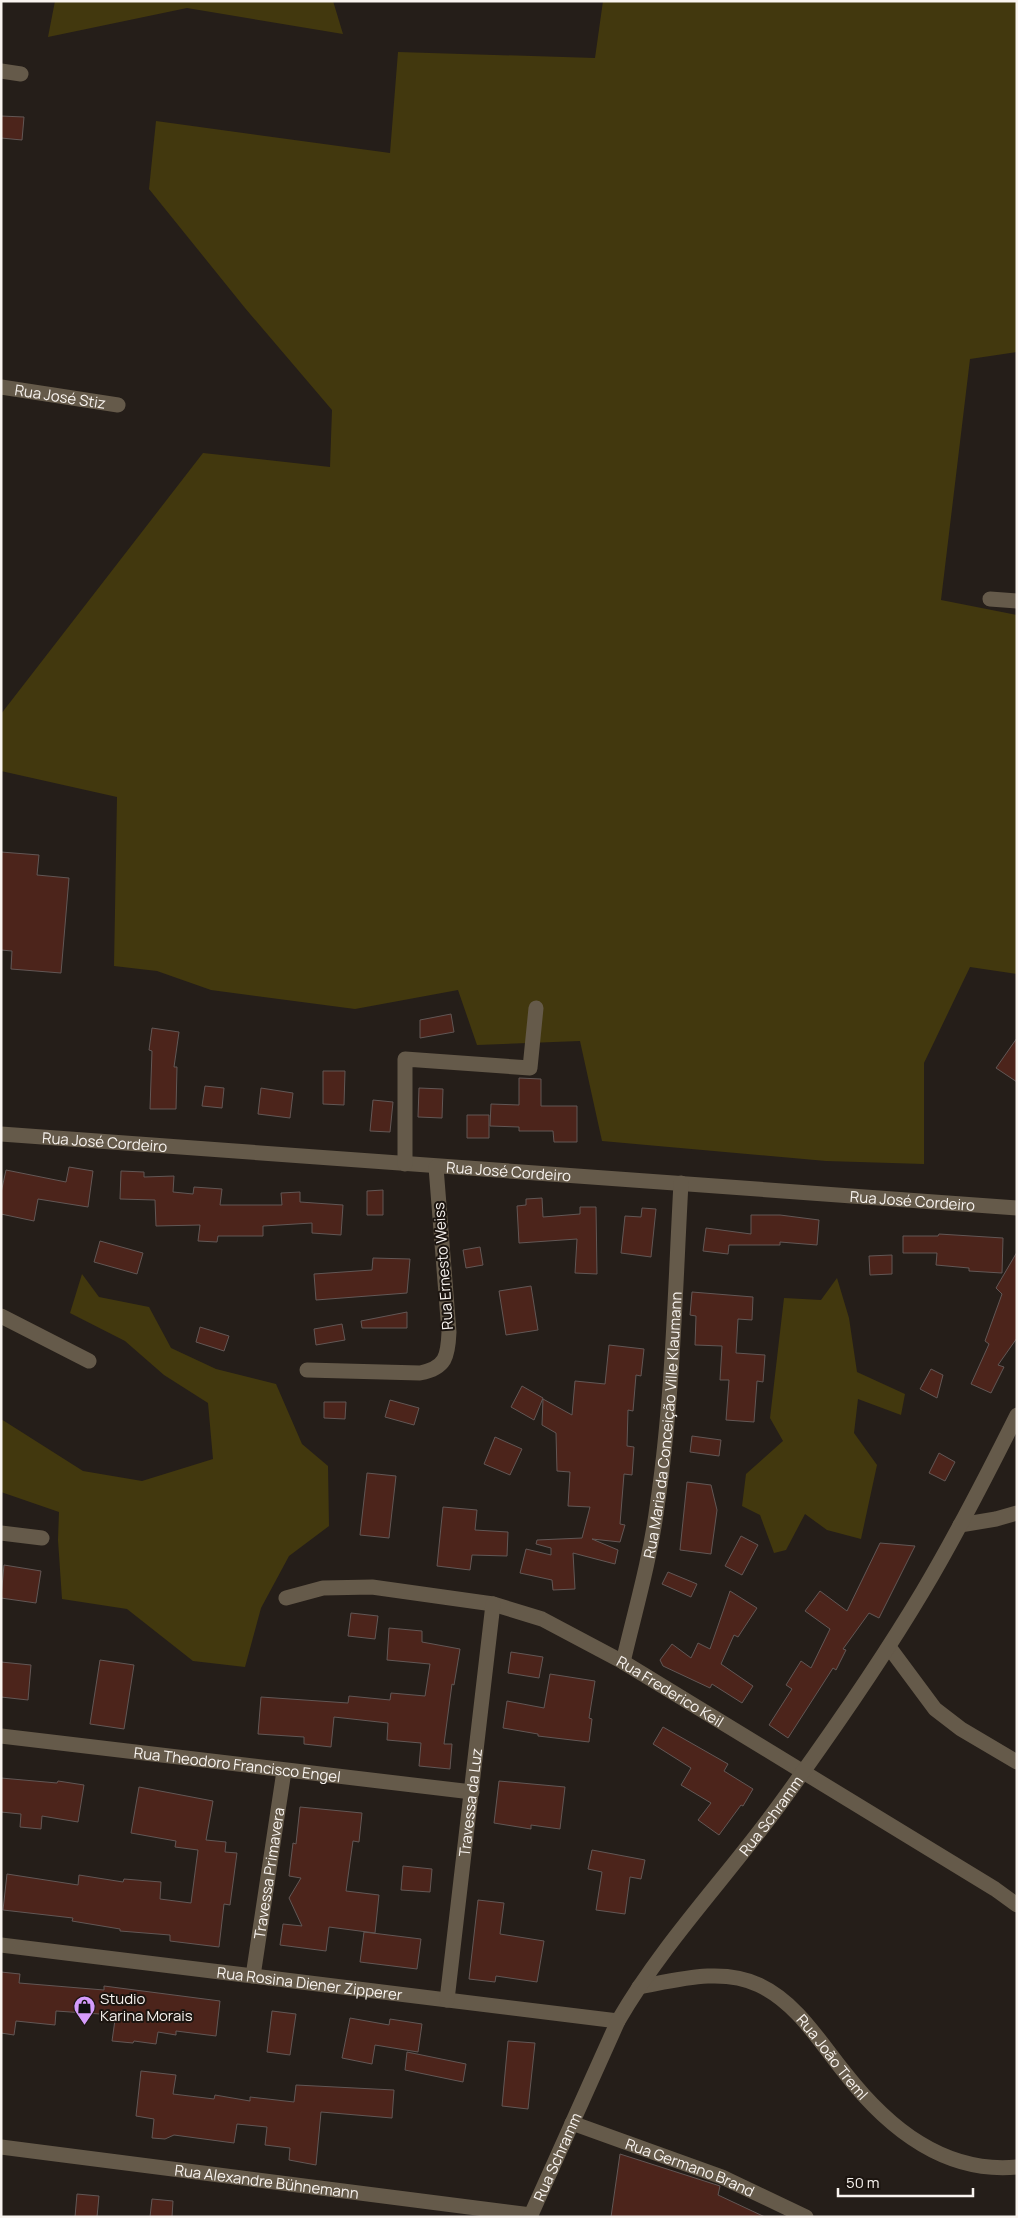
<svg xmlns="http://www.w3.org/2000/svg" width="1018" height="2218" font-family="Manrope,sans-serif">
  <rect width="100%" height="100%" fill="#251e19"/>
  <path fill="#42380e" d="M55 1H333L343 34 187 8 48 37Z
    M603 1H1017V352L970 359 941 600 1017 615V974L970 967 924 1063V1164L826 1161 602 1141 580 1041 477 1045 458 990 355 1009 211 990 157 971 114 966 117 797 1 771V714L203 453 330 467 332 410 245 308 149 189 156 121 390 153 398 52 595 58Z
    M82 1274 99 1297 149 1307 171 1348 216 1369 276 1384 302 1444 328 1466 329 1526 289 1556 261 1608 245 1667 193 1661 127 1609 62 1599 58 1540 59 1512 1 1492V1419L83 1471 142 1481 213 1459 208 1403 164 1375 125 1341 70 1313Z
    M837 1278 849 1318 857 1372 905 1394 901 1415 858 1399 854 1433 877 1465 861 1539 827 1530 805 1514 786 1550 774 1553 760 1515 742 1506 746 1474 783 1441 770 1418 784 1298 821 1300Z"/>
  <path fill="#4c241b" stroke="#625755" d="M1 116 24 117 22 140 1 138Z
    M1 852 39 855 37 875 69 878 61 973 11 969 12 951 1 950Z
    M451 1014 454 1032 420 1038V1020Z
    M152 1028 179 1032 174 1067H177L176 1109H150L152 1051 149 1050Z
    M1017 1038V1082L996 1068Z
    M323 1071H345L344 1105 323 1104Z
    M519 1078 541 1079V1106H577V1142H554L553 1131H519V1127L490 1126 491 1104 519 1105Z
    M205 1086 224 1088 222 1108 202 1106Z
    M261 1088 293 1093 290 1118 258 1114Z
    M419 1088 443 1089 442 1118 418 1117Z
    M373 1100 393 1102 390 1132 370 1131Z
    M467 1115H489V1138H467Z
    M69 1167 93 1171 88 1207 38 1199 34 1221 1 1214V1193L6 1170 66 1182Z
    M121 1171 144 1172V1177L174 1176 173 1192 193 1194 194 1187 222 1189 220 1205H282L281 1193 300 1192V1202L343 1205 341 1235 312 1233V1223L263 1226V1236H218L217 1242 198 1241 200 1225 156 1226 155 1200 120 1199Z
    M383 1190V1215H367V1191Z
    M542 1198 543 1217 580 1214V1207H596L597 1274 575 1273 577 1239 519 1243 517 1206 526 1205V1199Z
    M642 1208 656 1209 651 1257 621 1253 625 1216 641 1217Z
    M751 1215H780L819 1220 817 1245 780 1242V1245H729L728 1254 703 1251 706 1228 751 1234Z
    M939 1234 1003 1238 1002 1273 969 1271V1268L936 1265 937 1253H903V1236H938Z
    M100 1241 143 1253 137 1274 94 1262Z
    M480 1247 483 1265 466 1268 463 1250Z
    M1017 1252V1338L998 1365 1004 1367 991 1393 971 1384 989 1344 985 1341 1002 1294 996 1288Z
    M892 1255V1274L870 1275 869 1256Z
    M373 1258 410 1259 407 1293 316 1300 314 1274 372 1270Z
    M531 1286 538 1330 506 1335 499 1291Z
    M692 1292 753 1297 752 1320 738 1319 736 1353 765 1355 763 1382 757 1381 754 1422 726 1420 729 1380H720L722 1346 695 1345 696 1316 690 1315Z
    M407 1312V1328H362L361 1321Z
    M342 1324 345 1340 316 1345 314 1329Z
    M200 1327 229 1336 224 1351 196 1342Z
    M609 1345 644 1349 641 1376 636 1375 633 1411 628 1410 627 1446 634 1447 632 1475 624 1474 620 1524 625 1525 620 1542 592 1539 618 1550 615 1564 573 1553 575 1589 553 1590 552 1580 520 1573 526 1549 551 1555V1548L536 1544 537 1540 582 1538 590 1507 568 1506 570 1472 557 1471 556 1433 542 1425 543 1399 572 1415 575 1381 605 1384Z
    M931 1369 943 1375 937 1398 920 1389Z
    M522 1386 543 1398 534 1420 511 1407Z
    M390 1400 419 1408 414 1425 385 1417Z
    M324 1402H346L345 1419 324 1418Z
    M692 1436 721 1440 719 1456 690 1452Z
    M495 1437 522 1449 510 1475 484 1464Z
    M939 1453 955 1462 945 1481 929 1473Z
    M367 1473 396 1476 389 1538 360 1535Z
    M687 1482 711 1485 717 1510 711 1554 680 1550Z
    M443 1507 477 1510 475 1530 508 1532 507 1556 472 1555 470 1570 437 1566Z
    M741 1536 758 1545 742 1575 725 1566Z
    M880 1543 915 1546 879 1618 869 1613 843 1649 846 1650 836 1670 833 1668 788 1738 769 1725 792 1689 786 1685 801 1661 811 1668 830 1629 805 1611 820 1591 847 1611Z
    M4 1565 41 1571 36 1603 1 1598Z
    M668 1572 697 1584 691 1597 662 1584Z
    M730 1591 757 1608 738 1637 734 1635 721 1664 753 1686 742 1703 712 1684 710 1688 663 1666 660 1660 672 1644 691 1658 698 1643 710 1649Z
    M351 1613 378 1616 375 1639 348 1636Z
    M389 1628 422 1631V1642L460 1649 454 1685 452 1684 444 1744H452L450 1769 419 1766 421 1743 387 1740 388 1723 334 1717 331 1747 304 1744V1737L258 1734 261 1697 348 1703 349 1696 390 1700 391 1693 425 1696 430 1664 387 1660Z
    M511 1652 543 1657 539 1678 508 1673Z
    M100 1660 134 1665 124 1729 90 1724Z
    M1 1662 31 1665 28 1700 1 1697Z
    M550 1674 595 1681 589 1718 592 1719 589 1742 538 1736V1734L503 1728 507 1701 544 1708Z
    M663 1727 728 1764 724 1771 753 1789 743 1806 741 1805 719 1835 698 1820 711 1803 681 1785 691 1768 653 1744Z
    M1 1778 57 1783 58 1781 84 1785 78 1822 42 1816 41 1829 20 1827 21 1814 1 1812Z
    M499 1781 565 1787 560 1829 531 1825V1829L494 1823Z
    M139 1787 213 1801 206 1840 226 1842 225 1852 237 1853 230 1905 224 1904 219 1947 170 1941V1935L120 1931V1929L72 1921 73 1918 3 1910 7 1874 78 1885 79 1875 123 1882 124 1879 161 1882 160 1899 191 1903 198 1850 175 1847 176 1841 131 1833Z
    M300 1807 362 1813 359 1842 353 1841 346 1891 379 1895 375 1933 329 1927 326 1951 280 1945 283 1924 302 1926 289 1898 301 1878 289 1876 293 1843 296 1844Z
    M592 1850 645 1860 641 1879 630 1877 625 1914 596 1910 602 1872 588 1869Z
    M403 1866 432 1869 430 1892 401 1890Z
    M478 1900 504 1903 500 1934 544 1941 537 1982 496 1976 495 1982 469 1979Z
    M364 1932 421 1939 417 1969 360 1962Z
    M1 1972 20 1974 19 1983 104 1990V1986L220 2001 216 2036 176 2031V2035L158 2032 156 2044 134 2041 133 2043 112 2041 115 2020 100 2018V2014L56 2011 55 2025 16 2021 14 2035 1 2033Z
    M272 2011 296 2014 290 2055 267 2052Z
    M350 2018 389 2025 390 2019 422 2024 418 2052 375 2045 372 2064 342 2058Z
    M508 2041 535 2043 528 2109 502 2106Z
    M407 2052 466 2064 463 2082 405 2070Z
    M141 2071 176 2075 173 2094 214 2099 215 2095 250 2101V2097L294 2102 296 2085 394 2090 392 2118 321 2112 316 2165 289 2160 290 2148 265 2145 267 2127 237 2124 234 2143 174 2135 165 2139 152 2138 154 2119 136 2116Z
    M620 2154 720 2186 718 2195 765 2217H611Z
    M77 2194 99 2196 97 2217H75Z
    M152 2199 173 2201 172 2217H150Z"/>
  <g fill="none" stroke-linecap="round" stroke-linejoin="round">
    <g stroke="#655a4a" stroke-width="15">
      <path d="M1 71 21 74"/>
      <path id="s1" d="M1 387 118 405"/>
      <path d="M990 599 1017 601"/>
      <path id="s2" d="M1 1134 1017 1208"/>
      <path d="M405 1164V1059L530 1068 536 1008"/>
      <path d="M1 1316 89 1361"/>
      <path d="M307 1370 420 1373C446 1368 448 1356 449 1332L436 1167"/>
      <path d="M960 1525 996 1519 1017 1513"/>
      <path d="M1 1533 42 1538"/>
      <path id="s3" d="M286 1598 323 1588 372 1587 493 1604 542 1619 623 1662 995 1889 1017 1905"/>
      <path d="M889 1647 935 1709 961 1729 1017 1762"/>
      <path id="s4" d="M623 1662C635 1611 650 1560 657 1507 673 1400 675 1291 681 1183"/>
      <path id="s5" d="M1 1736 472 1792"/>
      <path id="s6" d="M1 1945 618 2021"/>
      <path id="s7" d="M253 1976 284 1771"/>
      <path id="s8" d="M639 1987C677 1980 722 1967 759 1985 797 2003 819 2041 845 2073 888 2128 944 2174 1017 2167"/>
      <path id="s9" d="M447 2000 493 1604"/>
      <path id="s10" d="M572 2123 722 2177 806 2217"/>
      <path id="s11" d="M1 2147 531 2215"/>
      <path id="s12" d="M530 2217 618 2021C663 1943 727 1877 780 1804 830 1735 879 1665 923 1591 957 1534 987 1475 1017 1415"/>
    </g>
  </g>
  <defs>
    <symbol id="shop-pin" viewBox="-11 -11 22 30"><path d="M0 17L-7.5 6A9.5 9.5 0 1 1 7.5 6Z" fill="#d59cfb" stroke="#1c1510"/><path d="M-5-2.5h2.3a2.7 3.5 0 0 1 5.4 0H5L5.5 6h-11ZM-1.5-2.5h3a1.5 2.3 0 0 0-3 0Z" fill="#111"/></symbol>
  </defs>
  <g fill-rule="evenodd">
    <use href="#shop-pin" x="72" y="1994" width="25" height="34"/>
  </g>
  <g text-anchor="middle" dominant-baseline="central" stroke-width="4" stroke-linejoin="round" paint-order="stroke">
    <g font-size="15" fill="#f9f4f0" stroke="#1c1510">
      <text stroke="none"><textPath href="#s1" startOffset="60">Rua José Stiz</textPath></text>
      <text stroke="none"><textPath href="#s2" startOffset="104">Rua José Cordeiro</textPath></text>
      <text stroke="none"><textPath href="#s2" startOffset="509">Rua José Cordeiro</textPath></text>
      <text stroke="none"><textPath href="#s2" startOffset="914">Rua José Cordeiro</textPath></text>
      <text transform="translate(443 1266) rotate(-94)">Rua Ernesto Weiss</text>
      <text stroke="none"><textPath href="#s4" startOffset="241">Rua Maria da Conceição Ville Klaumann</textPath></text>
      <text stroke="none"><textPath href="#s3" startOffset="408">Rua Frederico Keil</textPath></text>
      <text stroke="none"><textPath href="#s5" startOffset="238">Rua Theodoro Francisco Engel</textPath></text>
      <text stroke="none"><textPath href="#s9" startOffset="199">Travessa da Luz</textPath></text>
      <text stroke="none"><textPath href="#s12" startOffset="471">Rua Schramm</textPath></text>
      <text stroke="none"><textPath href="#s7" startOffset="104">Travessa Primavera</textPath></text>
      <text stroke="none"><textPath href="#s6" startOffset="311">Rua Rosina Diener Zipperer</textPath></text>
      <text stroke="none"><textPath href="#s8" startOffset="226">Rua João Treml</textPath></text>
      <text stroke="none"><textPath href="#s12" startOffset="66">Rua Schramm</textPath></text>
      <text stroke="none"><textPath href="#s10" startOffset="126">Rua Germano Brand</textPath></text>
      <text stroke="none"><textPath href="#s11" startOffset="268">Rua Alexandre Bühnemann</textPath></text>
    </g>
    <g font-size="15" fill="#f9f4f0" stroke="#1c1510" text-anchor="start">
      <text x="100" y="1998">Studio<tspan x="100" dy="17">Karina Morais</tspan></text>
    </g>
  </g>
  <rect width="1018" height="2218" fill="none" stroke="#f9f4f0" stroke-width="5"/>
  <path d="M838 2188v8h135v-8" fill="none" stroke="#f9f4f0" stroke-width="2.5"/>
  <text x="846" y="2188" font-size="15" fill="#f9f4f0" stroke="#1c1510" stroke-width="4" paint-order="stroke">50 m</text>
</svg>
